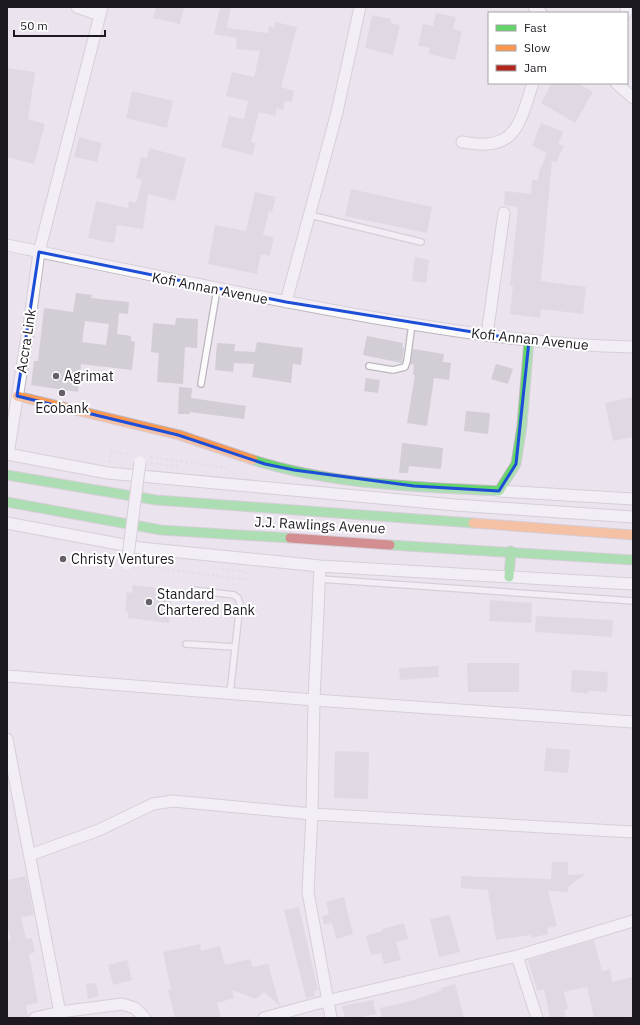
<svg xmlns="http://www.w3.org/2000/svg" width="640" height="1025" font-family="'IBM Plex Sans',sans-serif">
  <rect width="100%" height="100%" fill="#ebe3ee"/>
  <path fill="#d3cdd6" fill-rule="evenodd" d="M156 7H184L180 24 153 18Z
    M220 7H231L227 28 268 33 269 26 274 28 275 22 297 27 281 87 294 91 292 102 285 101 283 110 277 108 275 116 259 112 251 142 256 143 252 155 221 147 229 116 244 119 248 101 226 96 232 72 254 77 260 51 236 49 237 38 214 34Z
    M436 13 456 17 453 29 462 31 455 60 429 54 430 48 418 46 423 24 433 26Z
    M372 15 391 19V23L400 25 393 55 365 48Z
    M7 68 35 72 28 119 45 124 34 164 7 157Z
    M552 83H578L593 92 575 123 541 103Z
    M132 91 173 101 167 128 126 118Z
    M541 123 563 132 558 144 564 146 556 163 552 161 541 281 586 287 583 314 541 309 540 318 510 314 513 286H510L518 207 504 205 505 191 531 194 532 180H538L539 172 547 153 532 146Z
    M79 137 102 143 97 162 74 157Z
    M149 148 186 158 175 201 148 194 143 229 117 225 114 243 88 238 96 201 128 208 129 201 136 203 142 180 136 178 141 157 147 158Z
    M351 189 432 207 427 233 345 216Z
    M255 192 276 197 272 212 269 211 263 235 274 237 270 256 261 254 257 274 208 264 215 225 246 231Z
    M415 257 429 260 426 283 412 281Z
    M76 293 92 295 91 298 129 302 128 314 119 313 117 334 131 336V341L135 342 132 370 81 364 78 392 31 385 34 361H38L44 308 73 312ZM85 321 109 324 106 345 82 342Z
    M176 318 198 319 197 348 185 347 183 384 157 382 159 353 151 352 153 323 175 325Z
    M367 336 403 343 402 347 404 348 402 363 363 355Z
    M257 342 303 348 301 365 293 364 291 383 252 377 254 364 234 363 233 372 215 370 217 343 235 344 234 351 255 352Z
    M413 349 444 354 443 362 451 363 449 380 434 378 427 426 407 423 415 375H413L414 365 410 364Z
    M496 364 513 369 508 384 491 379Z
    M366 378 380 380 378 393 364 391Z
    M179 387 192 388 191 398 246 406 244 419 190 412V414H178Z
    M633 397V437L613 441 605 403Z
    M466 411 490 413 488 434 464 431Z
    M402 443 443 448 441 469 409 466 408 473H399Z
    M133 585 173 590 169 623 128 618V612L125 611 127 592 132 593Z
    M490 600 532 603 531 623 489 621Z
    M536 616 613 620 612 637 535 632Z
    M467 663H519V692H468Z
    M438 666 439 677 400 680 399 668Z
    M572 670 608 672 607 692 588 691 589 694 571 692Z
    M546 748 570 750 568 773 544 771Z
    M335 751 369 752 368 799 334 798Z
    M552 862H568V875L586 874 568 887V892L548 891 557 926 547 928 548 934 532 938 531 935 496 940 488 890 461 888V876L551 879Z
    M26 876 34 915 21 917 26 939 32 938 35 952 29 954 38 1003 26 1005 28 1017 7 1018V941L11 940 7 924V880Z
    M344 897 353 934 336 939 332 923 324 925 322 916 329 914 326 902Z
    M299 907 318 990 314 991 315 996 306 998 284 910Z
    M450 915 460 952 439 957 430 919Z
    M404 923 408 939 396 942 401 960 384 964 381 953 371 955 366 936 382 931V929Z
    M594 940 602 971 610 969 612 982 633 977V1016L626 1018H594L587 987 564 992 568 1009 564 1010 566 1018H550L544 989 537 991 528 960Z
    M200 944 201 951 220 946 225 965 250 959 253 967 268 964 280 1006 264 992 256 999 232 990 234 998 217 1003 221 1018H175L168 990H171L163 952Z
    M127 960 132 980 113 985 108 965Z
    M96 983 99 996 88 999 86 984Z
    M455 984 464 1018H382L380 1008 411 1001 442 990 441 988Z
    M373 1000 376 1014 358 1018H345L342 1006Z"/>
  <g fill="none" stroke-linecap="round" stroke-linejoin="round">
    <defs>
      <path id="lane" d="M310 215 421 242
        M369 366 393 370 405 367 407 361 412 324
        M201 384 217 289
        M320 579 633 601
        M193 590 234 595 238 598 240 604 230 693
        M186 644 235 647"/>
      <path id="street" d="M77 7 100 15
        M534 7 541 13
        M626 7V13
        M616 83 633 98
        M462 142C470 143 478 145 487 144 520 143 524 108 533 83
        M7 245C128 270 248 296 370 317 458 332 544 345 633 347
        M286 302 337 112 360 7
        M487 335 504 213
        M7 454 108 473 455 505 633 517
        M8 454 30 318 39 252 102 7
        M499 491 633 499
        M7 523 140 548 320 566 633 584
        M320 566 314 700 312 814 308 892 331 1018
        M7 676 314 700 633 722
        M7 739 61 1018
        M30 855 99 830 153 804 173 801 312 814 633 832
        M517 956 537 1018
        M35 1018 60 1012 122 1004 135 1008 145 1018
        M264 1018 326 1001 517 956 633 921"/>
      <path id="fast" d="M253 460C332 485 417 487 499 491L516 464 522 426 529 341
        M7 475 156 500 473 523
        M7 502 161 530 290 538
        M390 545 633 560
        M509 577 511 551"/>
      <path id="slow" d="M17 396 179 435 253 460
        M473 523 633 535"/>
      <path id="jam" d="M290 538 390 545"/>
    </defs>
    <use href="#lane" stroke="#bcb6be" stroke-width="8"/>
    <use href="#street" stroke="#bcb6be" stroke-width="13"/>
    <use href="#fast" stroke="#bcb6be" stroke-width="11"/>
    <use href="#slow" stroke="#bcb6be" stroke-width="11"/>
    <use href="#jam" stroke="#bcb6be" stroke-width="11"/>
    <path stroke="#d8d6d9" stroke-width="2" stroke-dasharray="2 3" stroke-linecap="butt" d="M151 457 227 468
      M109 462 111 452 132 455
      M151 463 181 467
      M138 565 246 580 247 572 222 569"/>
    <use href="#lane" stroke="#fcfbfc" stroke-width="5.5"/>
    <use href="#street" stroke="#fcfbfc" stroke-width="11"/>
    <use href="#fast" stroke="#63d668" stroke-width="9"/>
    <use href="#slow" stroke="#ff974d" stroke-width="9"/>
    <use href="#jam" stroke="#b3261e" stroke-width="9"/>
    <defs>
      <path id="street-bridge" d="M127 564 140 462"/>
    </defs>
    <use href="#street-bridge" stroke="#bcb6be" stroke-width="13" stroke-linecap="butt"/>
    <use href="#street-bridge" stroke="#fcfbfc" stroke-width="11"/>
  </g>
  <path d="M0 0H640V1025H0ZM39 252 286 302 529 341 516 464 499 491 414 486 294 470 265 464 178 435 17 396Z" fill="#ebe3ee" fill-opacity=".55" fill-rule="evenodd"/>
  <path fill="none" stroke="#1d4ed8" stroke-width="3" stroke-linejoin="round" d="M39 252 286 302 529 341 516 464 499 491 414 486 294 470 265 464 178 435 17 396Z"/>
  <g fill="#666068" stroke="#fff" stroke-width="1.5">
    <circle cx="56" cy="376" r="4"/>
    <circle cx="62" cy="393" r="4"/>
    <circle cx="63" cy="559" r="4"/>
    <circle cx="149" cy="602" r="4"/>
  </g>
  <g text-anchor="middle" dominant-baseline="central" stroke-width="4" stroke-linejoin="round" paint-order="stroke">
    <g font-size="14" fill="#1e1920" stroke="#fff">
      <text transform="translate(210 288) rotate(11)">Kofi Annan Avenue</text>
      <text transform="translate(530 339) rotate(6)">Kofi Annan Avenue</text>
      <text transform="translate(26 341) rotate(-81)">Accra Link</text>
      <text transform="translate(320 525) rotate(3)">J.J. Rawlings Avenue</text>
    </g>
    <g font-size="14" fill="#1e1920" stroke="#fff" text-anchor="start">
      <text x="64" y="376">Agrimat</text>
      <text x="62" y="408" text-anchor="middle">Ecobank</text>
      <text x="71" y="559">Christy Ventures</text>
      <text x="157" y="594">Standard<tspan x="157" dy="16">Chartered Bank</tspan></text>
    </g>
  </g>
  <rect width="640" height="1025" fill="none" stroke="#1e1920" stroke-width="16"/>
  <rect x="488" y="12" width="140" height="72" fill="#ffffff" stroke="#a5a3a6"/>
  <rect x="496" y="25" width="20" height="6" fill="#63d668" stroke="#a5a3a6"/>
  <text x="524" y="32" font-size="12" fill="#1e1920">Fast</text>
  <rect x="496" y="45" width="20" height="6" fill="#ff974d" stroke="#a5a3a6"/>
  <text x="524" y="52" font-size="12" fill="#1e1920">Slow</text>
  <rect x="496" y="65" width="20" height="6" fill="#b3261e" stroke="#a5a3a6"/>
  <text x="524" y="72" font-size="12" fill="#1e1920">Jam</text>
  <path d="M14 30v6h91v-6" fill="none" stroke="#1e1920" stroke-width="2"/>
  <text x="20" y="30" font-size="12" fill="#1e1920" stroke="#ffffff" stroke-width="3" paint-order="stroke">50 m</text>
</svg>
